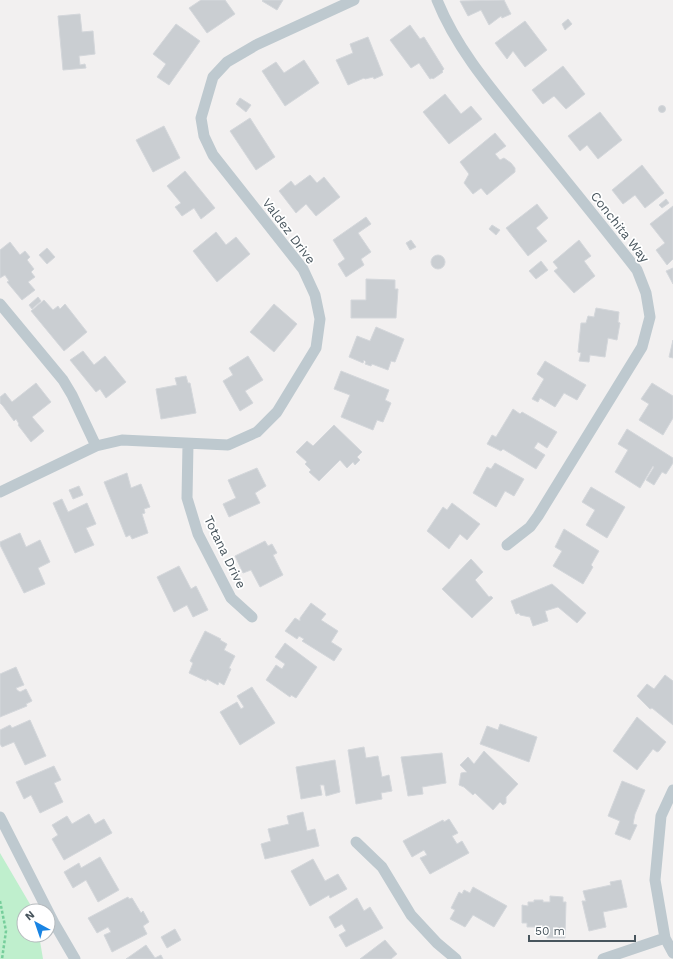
<svg xmlns="http://www.w3.org/2000/svg" width="673" height="959" font-family="'Work Sans',sans-serif">
  <rect width="100%" height="100%" fill="#f2f0f0"/>
  <path fill="#bfefcd" d="M0 853 34 911H24V935H39L43 959H0Z"/>
  <path fill="#caced2" stroke="#d4d7db" d="M201 0H225L235 14 207 33 189 8Z
    M263 0H283L277 10 262 1Z
    M504 0 511 14 502 18 501 16 489 25 481 10 468 16 460 1Z
    M80 14 82 32 93 31 95 54 79 56 80 65 85 64 86 68 63 70 58 16Z
    M568 19 572 24 565 30 562 24Z
    M525 21 547 50 525 67 513 51 507 59 495 43Z
    M176 24 200 41 169 85 157 77 166 64 153 54Z
    M410 25 420 39 424 37 444 69 442 71 443 72 433 79 432 78 430 79 419 63 411 68 390 40Z
    M368 37 383 75 374 79 373 77 365 79 364 78 348 85 336 60 353 53 350 44Z
    M304 60 319 83 285 106 262 71 276 62 284 73Z
    M563 66 585 94 566 109 554 96 543 104 532 90Z
    M445 94 461 114 471 106 482 119 449 144 423 112Z
    M240 98 251 105 246 112 236 104Z
    M658.5 109a3.5 3.5 0 1 1 7 0a3.5 3.5 0 1 1-7 0Z
    M600 112 622 140 598 159 587 145 580 151 568 136Z
    M250 118 275 157 256 170 230 131Z
    M164 126 180 158 153 172 136 140Z
    M495 133 506 146 495 154 500 160 504 158 511 163 515 168V172L487 195 481 188 473 194 464 183 469 174 460 162Z
    M642 165 664 193 645 208 635 195 623 204 612 190Z
    M185 171 215 208 201 219 194 208 182 216 175 207 181 203 167 186Z
    M310 175 317 183 324 177 340 197 316 216 306 204 296 213 279 191 291 181 295 186Z
    M666 199 669 203 662 208 659 205Z
    M537 204 548 218 536 228 547 241 528 256 506 228Z
    M673 206V259L667 265 656 250 665 243 650 224Z
    M366 217 371 224 358 233 371 252 361 259 364 265 346 277 338 264 345 259 333 240Z
    M492 225 500 230 496 235 489 229Z
    M216 232 226 245 236 237 250 254 217 282 193 251Z
    M411 240 416 247 410 250 406 243Z
    M579 240 591 256 584 261 595 276 574 293 554 271 558 268 553 262Z
    M10 242 20 255 25 251 30 257 27 260 34 269 31 272 35 277 28 282 35 290 22 300 7 282 9 281 5 275 0 278V250Z
    M47 248 55 257 47 264 39 255Z
    M431 262a7 7 0 1 1 14 0a7 7 0 1 1-14 0Z
    M541 261 548 270 536 279 529 271Z
    M673 268V284L666 271Z
    M366 279 395 280V289H398L396 318H351V300H366Z
    M38 297 41 301 32 309 29 305Z
    M44 300 53 310 58 306 60 309 65 304 87 332 64 351 31 311Z
    M274 304 297 324 274 352 250 332Z
    M596 308 619 312 618 322 620 323 617 340 608 338 605 357 590 355 589 362 579 361 581 353 578 352 581 323H586L588 316 594 317Z
    M376 327 404 339 395 362 391 361 388 370 372 364 371 366 365 364 366 362 364 360 363 363 349 357 357 336 370 341Z
    M673 340V358L669 357Z
    M83 351 94 365 105 356 126 382 106 398 100 389 96 392 70 360Z
    M248 356 263 380 245 391 253 403 240 411 223 381 233 375 229 368Z
    M545 361 586 385 577 400 564 393 555 407 540 398 538 402 532 399 544 379 537 374Z
    M341 371 389 390 385 400 391 403 383 422 377 420 373 430 341 417 350 395 334 389Z
    M186 376 188 383H190L196 413 161 419 156 389 177 385 175 378Z
    M36 383 51 402 32 417 44 431 31 442 18 425 19 424 16 419 14 421 3 406 0 403V397L5 393 12 402Z
    M652 383 673 396V418L663 435 639 420 649 404 641 399Z
    M513 409 520 414 522 412 557 432 547 448 538 442 534 448 545 455 536 469 503 449 501 451 487 444 492 435 496 437Z
    M334 425 362 452 357 457 360 460 355 465 353 462 347 468 340 460 319 481 309 472 311 470 305 464 307 462 296 452 307 441 313 446Z
    M627 429 673 458V463L666 474 662 472 654 485 646 480 654 467 653 466 640 488 615 472 628 450 618 444Z
    M495 463 524 479 514 496 505 491 496 507 473 493 487 467 491 469Z
    M257 468 266 486 255 493 260 503 229 517 223 504 236 498 228 480Z
    M127 473 131 488 141 484 150 507 144 509 145 513 142 514 148 533 132 539 130 535 126 537 104 482Z
    M79 486 83 495 73 499 69 490Z
    M591 487 625 507 607 538 586 525 595 510 582 502Z
    M62 499 68 512 87 503 96 524 86 528 94 545 75 553 53 503Z
    M452 503 480 524 467 540 460 534 449 549 427 531 443 507 447 510Z
    M564 529 599 551 591 565 593 567 583 584 553 566 562 551 555 547Z
    M20 533 26 547 40 540 50 562 38 568 45 584 24 593 0 545V542Z
    M265 541 268 546 272 544 277 553 273 555 283 575 260 587 251 570 243 573 235 556Z
    M471 559 483 572 475 580 489 597 491 596 493 598 472 618 442 589Z
    M179 566 191 589 196 586 208 610 193 617 187 605 174 612 157 577Z
    M552 584 586 613 577 623 558 607 545 611 548 621 533 626 530 617 520 615 519 613 516 614 511 601Z
    M311 603 326 614 321 620 338 631 331 642 342 649 334 661 302 641 304 639 299 636 297 639 285 631 295 618 300 621V618Z
    M205 631 221 639 220 640 227 644 224 650 235 656 229 668 231 669 224 685 219 682 218 685 207 679 206 681 189 673 193 663 190 661Z
    M285 643 317 667 296 698 291 695 290 697 266 680 276 665 282 669 285 664 275 657Z
    M16 667 24 685 16 688 17 690 20 692 26 689 32 701 26 704 27 706 0 717V674Z
    M665 675 673 681V725L652 708 650 709 637 696 647 684 654 689Z
    M252 687 275 723 240 745 220 712 237 702 241 709 244 707 237 696Z
    M637 717 666 742 659 751 657 752 653 749 637 770 613 751Z
    M30 720 46 756 25 765 14 742 2 747 0 744V730L10 725 12 728Z
    M500 724 537 737 529 762 480 744 487 726 498 730Z
    M364 747 366 758 378 756 382 777 389 775 392 791 381 793 382 799 356 804 348 750Z
    M484 751 518 784 506 797V803L503 805 500 802 493 810 475 793 473 795 464 787 459 785 461 773 467 772 460 765 468 757 474 764Z
    M442 753 446 783 422 787 423 794 408 796 401 757Z
    M335 760 340 792 326 796 324 785H320L322 795 301 799 296 767Z
    M54 766 61 780 54 783 63 802 40 813 31 795 24 799 16 782Z
    M622 781 645 790 635 814 633 824 637 825 630 840 615 834 620 821 608 816Z
    M303 812 307 831 315 829 319 846 265 859 261 844 271 841 268 829 289 824 287 816Z
    M89 814 95 824 104 819 112 833 64 860 52 839 58 835 52 825 67 816 72 824Z
    M449 819 458 833 452 836 457 844 462 841 469 853 430 874 420 858 427 855 424 850 412 857 403 841 443 820 444 822Z
    M100 857 119 890 98 902 86 880 73 888 64 872 79 863 81 868Z
    M313 859 325 881 338 874 347 889 330 898 329 895 310 906 291 871Z
    M621 880 627 907 603 912 606 927 589 931 582 901H586L583 891 611 885 610 882Z
    M473 887 507 906 494 927 473 915 465 927 450 919 455 910 451 908 459 892 462 894 464 890 470 893Z
    M550 896 563 897V902H566L565 938H547V934H541V927H527V923H522V905L528 906V902H534V900H543V902H550Z
    M128 897 129 899 132 898 141 913 143 911 149 922 143 926 147 934 112 952 104 935 111 932 108 927 97 933 88 918Z
    M357 898 364 911 370 907 383 928 346 947 339 935 346 931 342 924 335 928 329 917Z
    M175 929 181 940 167 948 161 937Z
    M385 940 397 954 391 959H360Z
    M146 945 155 958 161 955 163 959H126Z"/>
  <g fill="none" stroke-linecap="round" stroke-linejoin="round">
    <path stroke="#76ce9b" stroke-width="2.5" stroke-dasharray="3 2" stroke-linecap="butt" d="M0 901 6 931 2 959"/>
    <path stroke="#bec9cf" stroke-width="11" d="M437 0C457 50 493 91 527 133 564 178 601 224 637 270L646 293 650 317 642 347 538 516 530 527 507 545
      M0 304 63 380 72 395 96 446
      M188 444 187 498 198 534 231 598 252 617
      M0 492 96 446 122 440 228 445 257 432 277 412 316 348 320 319 315 295 303 269 213 155 204 136 201 118 213 77 227 62 256 45 354 0
      M673 790 661 816 655 880 665 938 673 953
      M0 817 54 923 75 959
      M356 842 382 867 411 915 437 943 456 959
      M603 959 665 938"/>
  </g>
  <g text-anchor="middle" dominant-baseline="central" stroke-width="3.5" stroke-linejoin="round" paint-order="stroke">
    <g font-size="13" fill="#48555d" stroke="#fff">
      <text transform="translate(620 227) rotate(52)">Conchita Way</text>
      <text transform="translate(289 231) rotate(53)">Valdez Drive</text>
      <text transform="translate(225 552) rotate(64)">Totana Drive</text>
    </g>
  </g>
  <g transform="translate(36 923) rotate(320)"><circle r="19" fill="#ffffff" stroke="#b6bbbe"/>
  <path d="M0-3L7 15L0 10L-7 15Z" fill="#1984e3"/>
  <text y="-6" font-size="11" font-weight="bold" text-anchor="middle" fill="#48555d">N</text>
  </g>
  <path d="M529 935v6h106v-6" fill="none" stroke="#48555d" stroke-width="2"/>
  <text x="535" y="935" font-size="12" fill="#48555d" stroke="#ffffff" stroke-width="3" paint-order="stroke">50 m</text>
</svg>
